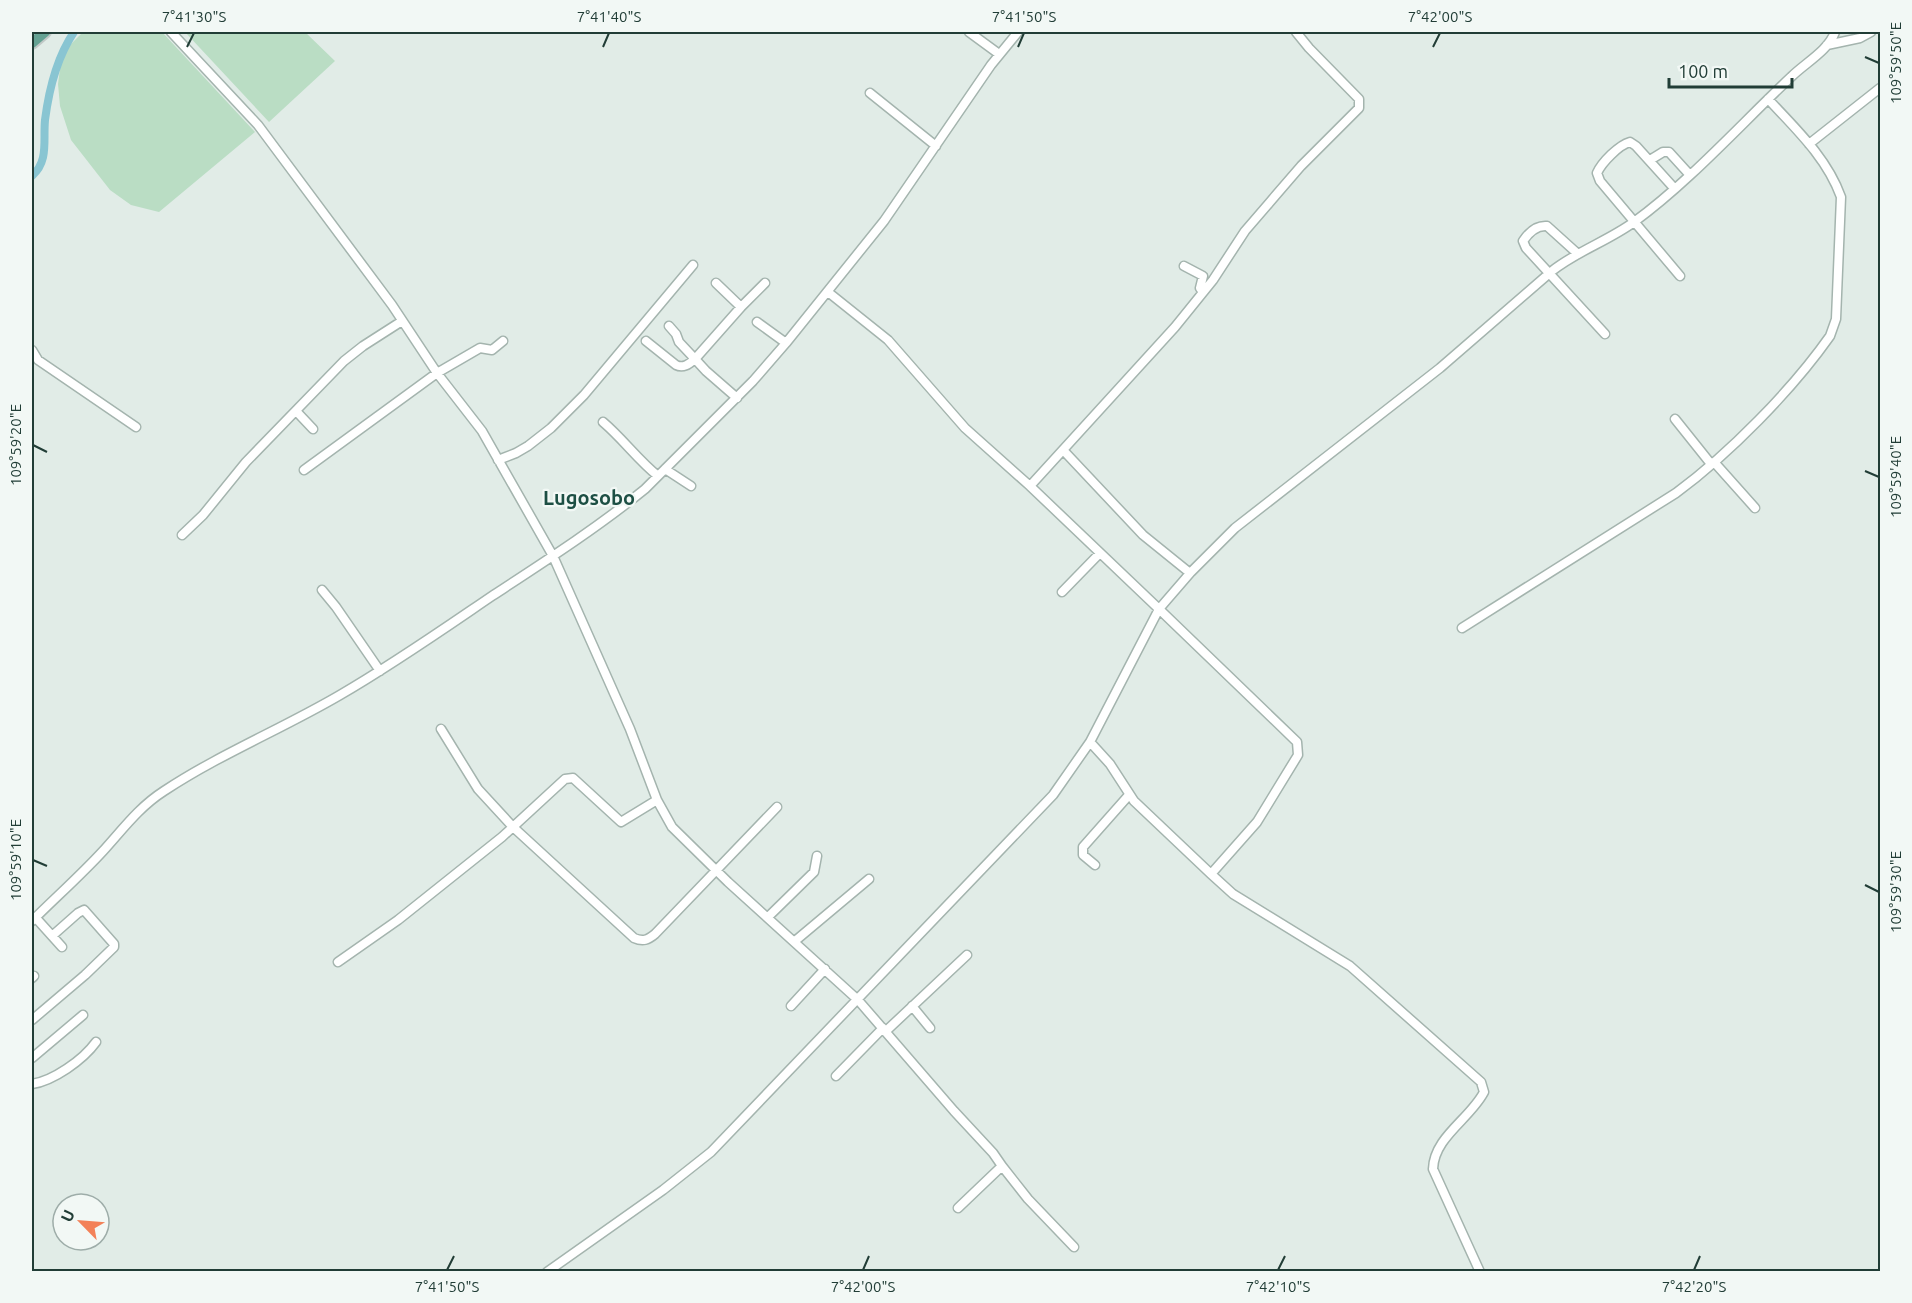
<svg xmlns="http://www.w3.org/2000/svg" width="1912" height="1303" font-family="Ubuntu,sans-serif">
  <rect width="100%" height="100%" fill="#e1ece7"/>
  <path fill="#baddc4" d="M83 32H162L255 132 159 212 131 205 110 190 71 140 60 106 58 84 62 53Z
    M185 32H305L335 61 269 122Z"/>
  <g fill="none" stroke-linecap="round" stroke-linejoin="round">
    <path stroke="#89c5d2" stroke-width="8" d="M32 176C49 161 43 141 45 120 49 89 57 57 74 32"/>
    <defs>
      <path id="minor" d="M171 32 258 125 392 305 437 373 482 431 553 556 630 729 657 800 672 827 728 882 858 1000 954 1111 993 1153 1002 1166 958 1208
        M969 32 999 54
        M1827 45 1860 38 1871 32
        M870 93 936 146
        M1809 144 1880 88
        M1650 160 1663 152H1669L1689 174
        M1674 188 1636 146 1630 142C1619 145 1602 162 1597 173L1600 181 1680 276
        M1578 254 1547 226C1536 225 1529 232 1523 241L1526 248 1605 334
        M1184 266 1203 276 1200 288 1203 292
        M716 283 741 307
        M828 292 888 340 965 428 1030 486 1159 609 1090 742 1110 764 1134 801 1211 874 1233 894 1350 966 1481 1082 1484 1092C1470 1119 1434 1137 1433 1169L1480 1272
        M757 322 786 343
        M646 341 676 365C684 369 690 363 695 359L679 342 676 334 669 326
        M32 350 38 360 136 427
        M737 398 706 371 695 359 741 307 765 283
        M296 411 313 429
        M1675 419 1711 464
        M603 422C623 439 638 460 658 476
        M1063 450 1143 535 1190 573
        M498 460 516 453 528 446 551 428 584 395 693 265
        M1714 462 1755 508
        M665 469 691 486
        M304 470 437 373 480 348 492 350 503 341
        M1030 486 1175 327 1213 280 1245 231 1270 202 1301 166 1359 108V99L1309 48 1296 32
        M182 535 203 515 246 462 344 361 363 346 402 321
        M322 590 336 607 380 671
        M1062 592 1100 553
        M1462 628 1676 493C1729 454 1792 390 1830 336L1836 319 1841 197C1827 158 1796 129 1768 99
        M441 729 478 789 513 827 634 938C643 942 648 940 655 934L777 807
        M1095 865 1083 855V847L1129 795
        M1211 874 1257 822 1298 755 1297 742 1159 609 1191 572 1235 528 1440 368 1552 271C1577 251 1608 241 1634 222 1689 182 1741 124 1791 77 1805 63 1828 51 1835 32
        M35 917 62 947
        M768 917 814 872 817 856
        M32 921C55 898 81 875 103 851 123 829 139 807 164 791 220 754 282 729 340 695 392 665 442 630 492 596 544 562 597 528 645 489L753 381 786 343 884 221 991 65 1018 32
        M795 941 869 879
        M338 962 398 920 502 837 565 779 573 778 621 822 657 800
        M32 978 34 976
        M791 1006 825 969
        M912 1006 930 1028
        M32 1020 85 975 114 947V944L84 910 78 913 52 936
        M886 1031 967 955
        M32 1058 83 1015
        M836 1076 883 1028
        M32 1084C53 1081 83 1060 96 1042
        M1002 1166 1028 1199 1074 1247
        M547 1272 663 1190 711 1152 1053 795 1090 742"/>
      <path id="major" d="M32 43 45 32"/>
    </defs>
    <use href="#minor" stroke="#a4b4ae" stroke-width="11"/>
    <use href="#major" stroke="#c1c9c7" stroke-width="14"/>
    <use href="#minor" stroke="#fff" stroke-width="8"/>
    <use href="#major" stroke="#65a293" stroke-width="10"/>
  </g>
  <path fill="none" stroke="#213d36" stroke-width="2" d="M187 47 194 33M603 47 609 33M1018 47 1024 33M1433 47 1440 33M1865 57 1879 63M33 445 47 452M1865 471 1879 477M33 860 47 866M1865 885 1879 892M447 1270 454 1256M863 1270 869 1256M1278 1270 1285 1256M1694 1270 1700 1256"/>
  <g text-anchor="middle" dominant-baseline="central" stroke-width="4.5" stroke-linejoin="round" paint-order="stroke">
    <g font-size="20" font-weight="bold" fill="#1d4f44" stroke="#f2f8f5">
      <text x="589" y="497">Lugosobo</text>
    </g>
  </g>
  <rect width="1912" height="1303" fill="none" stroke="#f2f8f5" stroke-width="66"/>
  <g transform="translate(81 1222) rotate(295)"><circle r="28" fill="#f2f8f5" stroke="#9eada9" stroke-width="1.5"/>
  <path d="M0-4.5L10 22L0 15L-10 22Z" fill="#f38158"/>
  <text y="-9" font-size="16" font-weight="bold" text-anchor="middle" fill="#213d36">U</text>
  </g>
  <path d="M1669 78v9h123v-9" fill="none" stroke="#213d36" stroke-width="3"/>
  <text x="1678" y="78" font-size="18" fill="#213d36" stroke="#f2f8f5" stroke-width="4.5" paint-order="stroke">100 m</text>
  <rect x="33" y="33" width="1846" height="1237" fill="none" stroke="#213d36" stroke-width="2"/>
  <g font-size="15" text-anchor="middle" fill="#213d36">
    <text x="194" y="22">7°41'30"S</text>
    <text x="609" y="22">7°41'40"S</text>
    <text x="1024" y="22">7°41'50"S</text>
    <text x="1440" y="22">7°42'00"S</text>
    <text transform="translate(1896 63) rotate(-90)" y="5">109°59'50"E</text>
    <text transform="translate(16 445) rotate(-90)" y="5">109°59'20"E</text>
    <text transform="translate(1896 477) rotate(-90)" y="5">109°59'40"E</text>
    <text transform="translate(16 860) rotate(-90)" y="5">109°59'10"E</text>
    <text transform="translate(1896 892) rotate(-90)" y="5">109°59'30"E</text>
    <text x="447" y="1292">7°41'50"S</text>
    <text x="863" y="1292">7°42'00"S</text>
    <text x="1278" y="1292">7°42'10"S</text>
    <text x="1694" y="1292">7°42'20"S</text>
  </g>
</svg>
